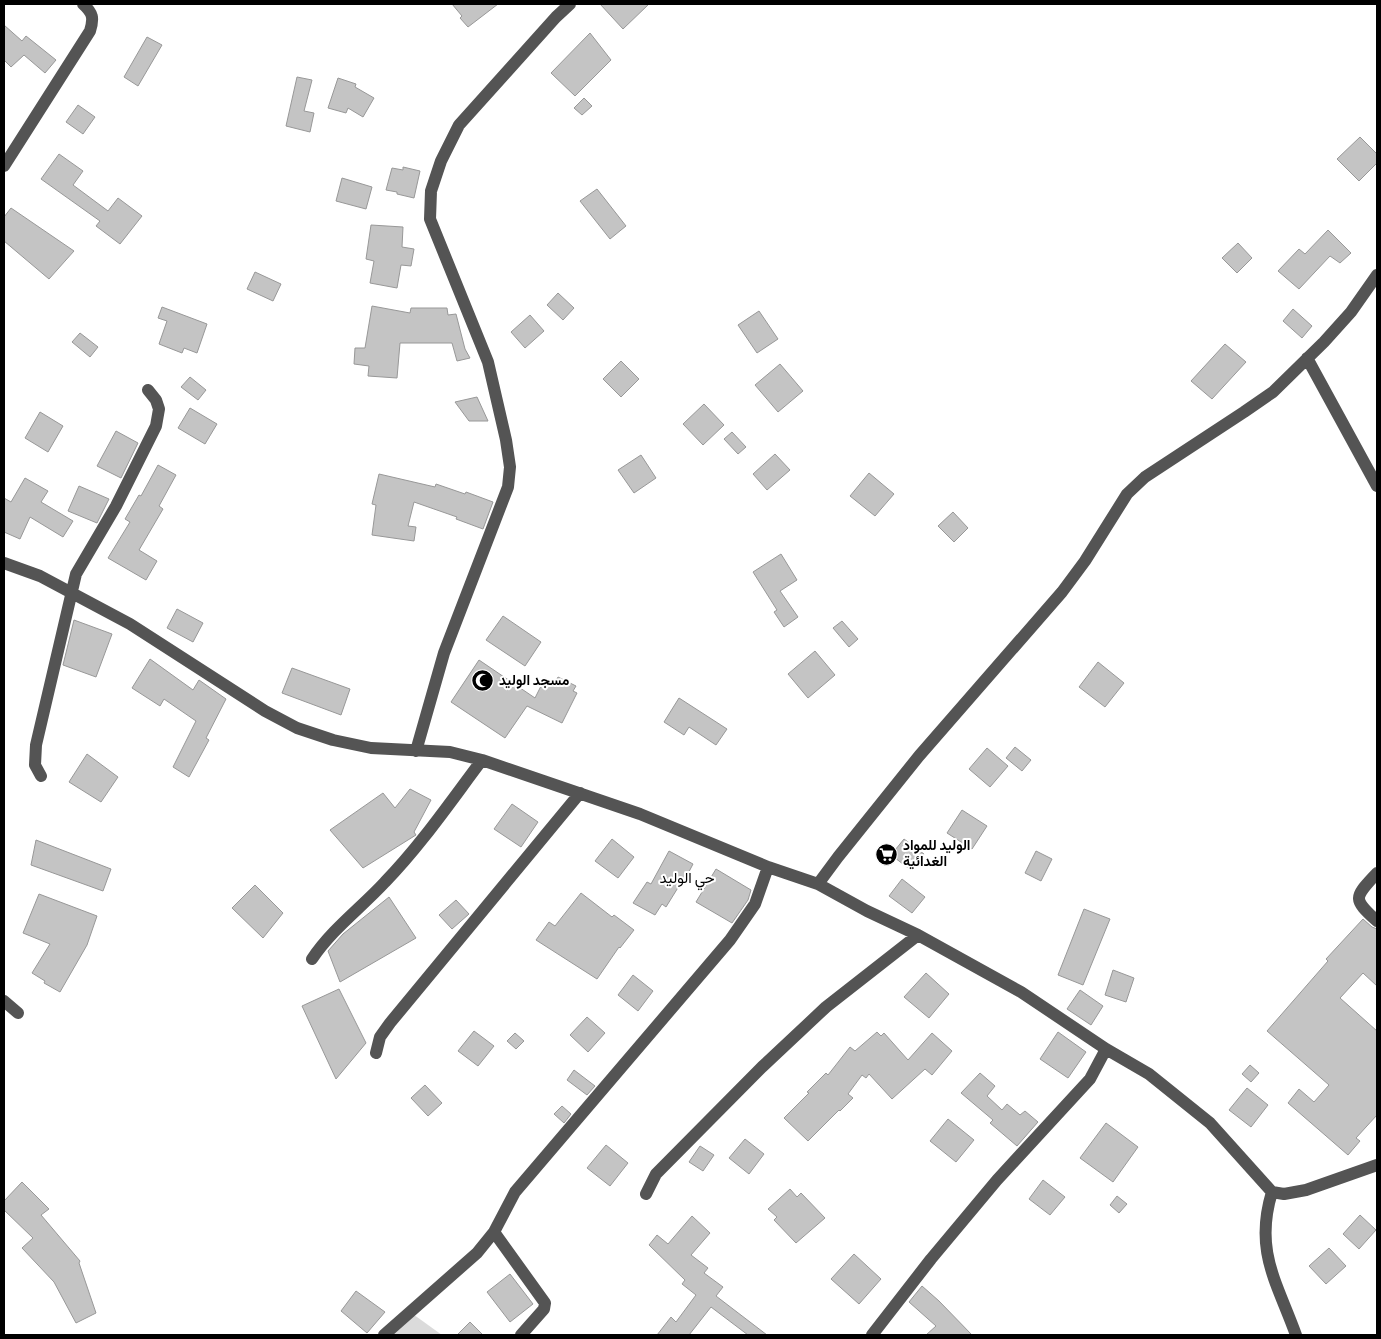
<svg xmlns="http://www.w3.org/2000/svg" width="1381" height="1339" font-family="'Source Sans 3',Vazirmatn,sans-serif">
  <rect width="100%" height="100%" fill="#fff"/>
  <path fill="#dbdbdb" d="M410 1312 442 1335H385Z"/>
  <path fill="#c4c4c4" stroke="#989898" d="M452 4H498L468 27 460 18 462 16Z
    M600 4H649L623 29Z
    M4 25 22 41 26 36 56 60 45 73 24 55 11 67 4 60Z
    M590 33 611 60 575 96 551 73Z
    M147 37 162 45 138 86 124 77Z
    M297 77 312 80 304 111 314 113 310 132 286 126Z
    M338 78 356 84 355 87 374 98 363 117 348 108 346 113 328 108Z
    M584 98 592 106 582 115 574 108Z
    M78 105 95 117 83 134 66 122Z
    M1360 137 1377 154V163L1359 181 1337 159Z
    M59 154 83 171 73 185 108 211 118 198 142 216 120 244 96 226 100 221 41 179Z
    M403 167 420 171 414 198 397 194V192L386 190 392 168 403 170Z
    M342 178 372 187 366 209 336 201Z
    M597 189 626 226 610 239 580 201Z
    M11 208 74 251 49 279 4 241V217Z
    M371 225 403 227 402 247 414 249 411 266 401 265 397 288 370 283 374 261 366 259Z
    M1328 230 1351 253 1340 263 1330 256 1299 289 1278 271 1299 249 1305 254Z
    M1238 243 1252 258 1237 273 1222 258Z
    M255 272 281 284 273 301 247 289Z
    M558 293 574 308 563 320 547 305Z
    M372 306 410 313 411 308H447L448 315 456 314 465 349 470 358 457 361 452 343H400L397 378 368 376 369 366 354 364 355 348H365Z
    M162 307 207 324 197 353 184 348 182 353 159 344 167 321 158 318Z
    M1293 309 1312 326 1302 338 1283 321Z
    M759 311 778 339 757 353 738 325Z
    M530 315 544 331 525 348 511 332Z
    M80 333 98 347 90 357 72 342Z
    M1225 344 1246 362 1212 399 1191 381Z
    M621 361 639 379 621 397 603 379Z
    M780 364 803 391 778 412 755 385Z
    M190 377 206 390 198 400 181 387Z
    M477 397 488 421H469L455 402Z
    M704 404 724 425 703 445 683 424Z
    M190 408 217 424 205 444 178 428Z
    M40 412 63 426 48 452 25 438Z
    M116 431 138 443 121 478 97 466Z
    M732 432 746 447 738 454 724 439Z
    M775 454 790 470 767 490 753 474Z
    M641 455 656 478 634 493 618 470Z
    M158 465 176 475 159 506 163 509 139 550 157 561 146 580 108 558 130 522 125 519 139 495 141 496Z
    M869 473 894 494 875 516 850 496Z
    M379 474 435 487 436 484 465 494 466 492 493 502 483 529 456 519 457 517 414 502 408 526 416 527 414 541 372 535 376 505 372 504Z
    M25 478 48 491 41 502 73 521 63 537 30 517 20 539 4 532V498L11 502Z
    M79 486 109 499 97 523 68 511Z
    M953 512 968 528 954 542 938 526Z
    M781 554 797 580 780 591 798 617 784 627 774 612 777 610 753 572Z
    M177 609 203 623 193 642 167 628Z
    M503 616 541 642 525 666 486 640Z
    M74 620 112 634 96 677 63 665Z
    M842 621 858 639 849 647 833 628Z
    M815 651 835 675 808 698 788 674Z
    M150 659 193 690 199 680 226 699 206 738 209 740 189 777 173 767 196 721 164 699 160 706 132 688Z
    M479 660 535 698 545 678 555 683 558 677 576 686 573 691 577 693 562 723 527 706 505 738 451 702Z
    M1098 662 1124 683 1105 707 1079 687Z
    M292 668 350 689 341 715 282 693Z
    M679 698 727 729 716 745 689 727 684 735 664 722Z
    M1015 747 1031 760 1022 771 1006 758Z
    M987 748 1008 766 990 787 969 769Z
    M87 754 118 777 101 802 69 782Z
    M410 789 431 800 414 832 416 835 363 868 330 830 383 793 395 808Z
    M512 804 538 822 521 847 494 829Z
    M962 810 987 826 972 849 947 833Z
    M612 839 634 857 618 878 595 861Z
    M904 839 924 854 911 870 891 855Z
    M36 840 111 869 103 891 31 865Z
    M669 851 693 864 681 887 679 886 666 907 662 904 655 915 633 903 647 882 651 884Z
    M1036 851 1052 859 1041 881 1025 873Z
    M716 869 751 890 748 900 732 923 696 902Z
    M902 879 925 897 912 913 889 896Z
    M255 885 283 913 263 938 232 908Z
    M581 893 612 917 614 915 634 930 620 948 619 947 597 979 536 940 549 922 555 926Z
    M39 894 97 916 87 945 60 992 44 983 45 981 32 973 50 944 23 933Z
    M389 897 416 938 340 982 328 951 343 934Z
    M456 900 469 914 452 929 439 915Z
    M1084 909 1110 919 1083 985 1058 975Z
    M1363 919 1372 927 1377 929V986L1363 973 1340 998 1377 1031V1115L1356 1138 1360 1141 1348 1155 1288 1103 1299 1089 1314 1102 1329 1085 1267 1031 1328 961 1326 959Z
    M1113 970 1134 978 1126 1002 1105 995Z
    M926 973 949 994 929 1018 904 997Z
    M633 975 653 991 638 1011 618 995Z
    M339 989 366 1043 336 1079 302 1006Z
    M1080 990 1103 1006 1091 1025 1067 1009Z
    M587 1017 605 1033 588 1052 570 1035Z
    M474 1031 494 1046 478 1066 458 1051Z
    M877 1032 881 1036 884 1033 908 1060 932 1033 952 1051 932 1075 925 1069 892 1099 869 1074 866 1078 862 1075 848 1094 853 1098 840 1111 839 1110 808 1141 784 1118 809 1093 807 1092 826 1073 828 1075 850 1047 855 1051Z
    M1058 1032 1086 1052 1068 1078 1040 1059Z
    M515 1033 524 1041 516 1049 507 1041Z
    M1250 1065 1259 1073 1251 1082 1242 1074Z
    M574 1070 595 1086 587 1095 567 1080Z
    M980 1073 995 1086 987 1096 1002 1110 1007 1104 1020 1115 1025 1111 1038 1122 1017 1146 990 1123 993 1120 961 1093Z
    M425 1085 442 1103 428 1116 411 1098Z
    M1247 1088 1268 1105 1251 1127 1229 1110Z
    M562 1106 571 1114 564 1123 554 1114Z
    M948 1119 974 1140 956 1162 930 1141Z
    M1106 1123 1138 1147 1113 1182 1080 1158Z
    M745 1139 764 1154 749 1174 729 1158Z
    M606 1145 628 1163 610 1186 587 1168Z
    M700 1146 714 1155 703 1171 689 1162Z
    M1043 1180 1065 1197 1050 1215 1029 1199Z
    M22 1182 49 1209 41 1215 80 1261 79 1263 96 1313 76 1323 54 1282 22 1248 33 1238 4 1210V1201Z
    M790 1189 797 1197 801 1193 825 1218 796 1243 774 1220 777 1217 768 1209Z
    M1117 1196 1127 1204 1119 1213 1110 1205Z
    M1360 1215 1376 1230 1359 1249 1343 1234Z
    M692 1216 710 1233 691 1255 708 1268 704 1273 723 1287 716 1296 767 1335H748L711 1307 689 1335H657L671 1317 676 1322 696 1295 682 1284 685 1280 649 1245 657 1235 668 1244Z
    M1329 1248 1346 1266 1326 1284 1309 1266Z
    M854 1254 881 1279 859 1304 831 1279Z
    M510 1274 533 1304 510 1322 487 1292Z
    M922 1286 939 1301 972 1335H926L936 1326 909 1302Z
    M356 1291 385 1312 367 1333 341 1311Z
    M470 1322 483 1335H457Z"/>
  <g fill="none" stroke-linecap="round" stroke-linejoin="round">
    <path stroke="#545454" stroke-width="12" d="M4 166 90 31C94 18 93 13 83 4
      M1307 358 1377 486
      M4 563 40 576 130 624 265 711 297 728 333 740 371 748 450 752 482 760 640 814 768 867 818 884 867 911 918 935 1021 992 1106 1049 1149 1074 1210 1123 1272 1192 1284 1194 1306 1190 1377 1165
      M416 751 444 653 508 487 510 467 506 440 488 362 430 219 431 191 441 161 459 125 556 17 570 4
      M41 776 35 765 36 745 76 574 116 506 156 426 159 409 156 400 148 390
      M1377 873C1355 897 1351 898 1377 921
      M818 884 838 857 919 756 1062 592 1085 561 1127 494 1145 477 1244 412 1273 392 1324 342 1351 312 1377 275
      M312 959C332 929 361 908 385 882 421 845 451 801 482 760
      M4 1001 18 1013
      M376 1053 380 1037 390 1023 580 793
      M1272 1192C1254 1251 1277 1282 1296 1335
      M646 1194 656 1174 762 1067 826 1007 918 935
      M494 1232 545 1303 544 1309 521 1335
      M384 1335 477 1253 494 1232 515 1192 730 940 755 904 768 867
      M872 1335 931 1259 997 1180 1090 1079 1106 1049"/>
  </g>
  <defs>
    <symbol id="mosque-disc" viewBox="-11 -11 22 22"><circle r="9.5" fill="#000" stroke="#fff"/><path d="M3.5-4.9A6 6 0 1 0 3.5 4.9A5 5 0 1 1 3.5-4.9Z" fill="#fff"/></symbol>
    <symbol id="supermarket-disc" viewBox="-11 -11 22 22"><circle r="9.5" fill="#000" stroke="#fff"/><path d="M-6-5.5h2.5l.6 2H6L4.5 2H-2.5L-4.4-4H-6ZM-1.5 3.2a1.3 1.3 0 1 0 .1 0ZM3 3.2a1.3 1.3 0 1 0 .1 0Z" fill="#fff"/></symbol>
  </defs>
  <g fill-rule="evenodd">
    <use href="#mosque-disc" x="470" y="668" width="25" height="25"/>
    <use href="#supermarket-disc" x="874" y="842" width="25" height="25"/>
  </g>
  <g text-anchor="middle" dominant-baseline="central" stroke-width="4" stroke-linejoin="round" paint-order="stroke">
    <g font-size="14" font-weight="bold" fill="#000" stroke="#fff" text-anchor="start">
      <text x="499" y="681">مسجد الوليد</text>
      <text x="903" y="846">الوليد للمواد<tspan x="903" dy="16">الغدائية</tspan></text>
    </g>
    <g font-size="15" fill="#000" stroke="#fff">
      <text x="687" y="878">حي الوليد</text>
    </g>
  </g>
  <rect width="1381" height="1339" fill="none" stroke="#000000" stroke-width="10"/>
</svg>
